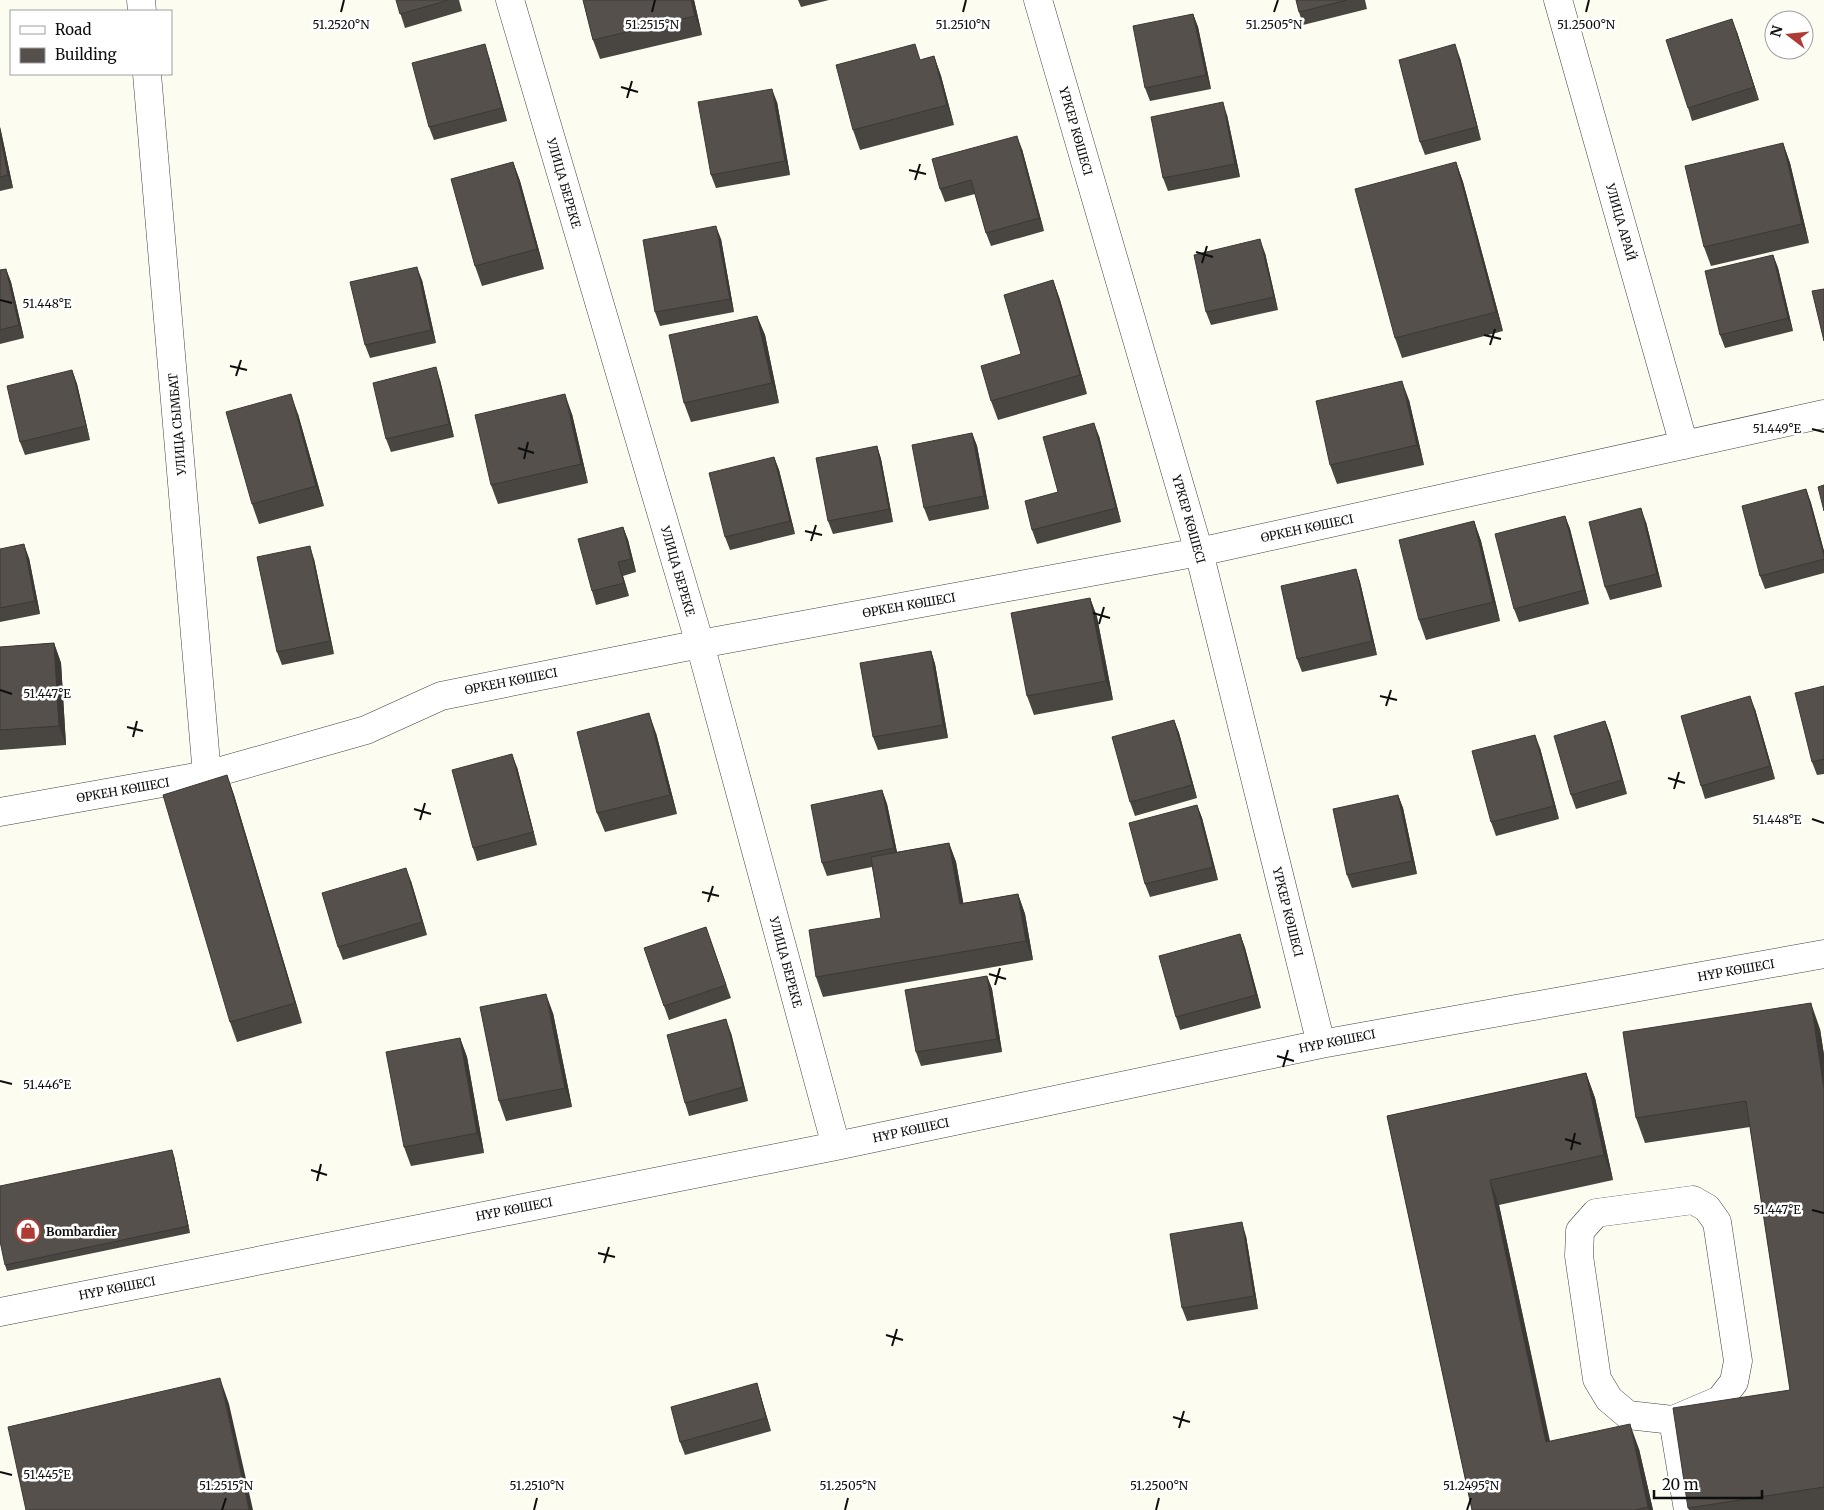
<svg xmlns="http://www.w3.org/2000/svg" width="1824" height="1510" font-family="Merriweather,serif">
  <rect width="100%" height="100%" fill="#fdfcf1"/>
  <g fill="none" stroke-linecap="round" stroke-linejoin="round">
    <defs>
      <path id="minor" d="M141 0 142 11
        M510 0 700 644 836 1146
        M1038 0 1199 552 1321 1044
        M1558 0 1684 445
        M147 74 207 775
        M0 812 207 775 366 730 441 696 700 644 1199 552 1824 414
        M1693 1200 1707 1208 1717 1222 1738 1361 1734 1382 1720 1400 1673 1420 1628 1415 1609 1399 1597 1379 1579 1256 1580 1231 1596 1213Z
        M0 1312 836 1146 1321 1044 1824 954
        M1673 1420 1688 1510"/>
    </defs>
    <use href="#minor" stroke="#414141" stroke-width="29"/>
    <use href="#minor" stroke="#fff" stroke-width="28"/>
  </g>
  <path fill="#494541" d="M396 0H459L462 11 405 28Z
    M583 0H694L702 35 600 59 593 40Z
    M798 0H829L801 7Z
    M1296 0H1365L1367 9 1303 25 1299 12Z
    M1193 14 1198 27 1211 89 1150 101 1145 88Z
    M1737 32 1759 100 1692 121 1688 108Z
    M934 56 941 76 954 125 860 150 853 130 921 60Z
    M489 57 507 121 434 140 429 127Z
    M1460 58 1481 140 1425 155 1420 142Z
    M777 102 790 175 716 188 711 175Z
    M1227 115 1240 177 1168 191 1163 178Z
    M0 127 13 188 0 191Z
    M1783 143 1790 163 1809 243 1711 266 1704 247Z
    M1022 149 1044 231 991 246 986 233 975 194 945 202 940 189Z
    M513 162 520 181 544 269 482 286 475 266Z
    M1456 162 1463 182 1503 331 1402 358 1395 338Z
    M721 239 734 312 660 326 655 312Z
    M1265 253 1278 310 1211 325 1206 312Z
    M1773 255 1778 268 1793 331 1725 348 1720 335Z
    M6 269 11 282 24 338 0 344V270Z
    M422 280 436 343 370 358 365 345Z
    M1053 280 1060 300 1087 394 998 420 991 401 1021 354Z
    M757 316 765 335 779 403 691 422 684 403Z
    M72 370 77 384 90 440 25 455 20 442Z
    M440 380 454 437 391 452 386 439Z
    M1409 400 1424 465 1337 484 1330 465Z
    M298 414 324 506 259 524 252 504Z
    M572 414 588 483 498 504 491 485Z
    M972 433 977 446 989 509 929 521 924 508Z
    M1099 436 1121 522 1037 544 1032 530 1058 492Z
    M877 446 881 459 893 522 833 534 828 521Z
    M774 457 779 470 795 534 730 550 725 537Z
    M1806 489 1811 503 1824 551V573L1765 589 1760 576Z
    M1565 516 1570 529 1589 604 1519 622 1514 609Z
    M1474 521 1481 541 1500 621 1426 640 1419 620Z
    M1646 522 1662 587 1610 600 1605 587Z
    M623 527 628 540 636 572 623 576 629 596 596 605 592 591Z
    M0 549 29 558 40 614 0 622Z
    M314 559 334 654 282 665 277 652Z
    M1356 569 1360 582 1377 655 1302 672 1297 659Z
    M1090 598 1097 617 1113 700 1034 715 1027 696Z
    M54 643 61 663 66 745 0 750V647Z
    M931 651 935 664 948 738 878 750 873 737Z
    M1824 686V774L1817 775 1812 762Z
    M1755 709 1775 779 1705 799 1701 786Z
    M1174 720 1179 733 1197 798 1135 816 1130 802Z
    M1605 721 1610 734 1627 794 1576 809 1571 795Z
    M656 733 677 814 605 832 597 813Z
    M1540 748 1559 819 1496 836 1491 822Z
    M517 767 537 845 477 861 473 848Z
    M227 775 234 795 302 1023 237 1042 230 1022Z
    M882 790 887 804 897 852 949 843 956 862 963 903 1018 894 1025 914 1033 960 823 997 816 977 881 918 872 867 827 876 822 863Z
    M1398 795 1403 808 1417 874 1352 888 1347 875Z
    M1197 805 1202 818 1218 880 1150 897 1145 884Z
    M411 881 427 935 343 960 338 947Z
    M706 927 731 998 669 1020 664 1006Z
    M1240 934 1245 948 1261 1008 1180 1030 1176 1017Z
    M987 976 992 989 1002 1052 921 1066 916 1052Z
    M553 1013 572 1107 506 1121 499 1101Z
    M1820 1029 1824 1055V1510H1689L1688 1508 1790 1390 1750 1127 1645 1143 1636 1118Z
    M731 1033 748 1101 689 1116 685 1103Z
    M460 1038 467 1057 484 1153 411 1166 404 1147Z
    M1586 1073 1595 1098 1613 1180 1499 1205 1550 1441 1639 1449 1653 1510H1472L1387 1116Z
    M174 1156 190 1233 7 1271 5 1265Z
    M1246 1236 1258 1309 1187 1321 1182 1308Z
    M757 1383 761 1397 771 1431 685 1455 680 1442Z"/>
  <path fill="#3c3835" d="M691 0H694L702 35 695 16Z
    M1193 14 1198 27 1211 89 1206 75Z
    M1732 19 1737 32 1759 100 1754 87Z
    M485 44 489 57 507 121 502 108Z
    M1455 44 1460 58 1481 140 1477 127Z
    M934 56 941 76 954 125 947 105Z
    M772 89 777 102 790 175 785 161Z
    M1223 102 1227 115 1240 177 1235 164Z
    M0 127 1 131 13 188 8 175 0 134Z
    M1017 136 1022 149 1044 231 1039 218Z
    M1783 143 1790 163 1809 243 1802 224Z
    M513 162 520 181 544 269 537 249Z
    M1456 162 1463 182 1503 331 1496 312Z
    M716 226 721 239 734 312 730 299Z
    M1260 239 1265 253 1278 310 1274 297Z
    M1773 255 1778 268 1793 331 1788 318Z
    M417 267 422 280 436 343 431 330Z
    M6 269 11 282 24 338 19 325Z
    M1053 280 1060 300 1087 394 1080 375Z
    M757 316 765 335 779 403 772 383Z
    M436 367 440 380 454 437 449 424Z
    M72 370 77 384 90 440 86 426Z
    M1402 381 1409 400 1424 465 1417 445Z
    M291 394 298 414 324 506 316 486Z
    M565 394 572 414 588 483 581 464Z
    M1094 423 1099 436 1121 522 1116 508Z
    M972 433 977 446 989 509 984 496Z
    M877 446 881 459 893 522 889 509Z
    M774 457 779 470 795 534 790 521Z
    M1806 489 1811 503 1824 551V556Z
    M1641 508 1646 522 1662 587 1657 574Z
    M1565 516 1570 529 1589 604 1584 590Z
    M1474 521 1481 541 1500 621 1493 602Z
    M623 527 628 540 636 572 631 559Z
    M24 544 29 558 40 614 35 601Z
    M310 546 314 559 334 654 330 641Z
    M618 562 623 576 629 596 624 583Z
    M1356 569 1360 582 1377 655 1372 641Z
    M1090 598 1097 617 1113 700 1106 681Z
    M54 643 61 663 66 745 59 726Z
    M931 651 935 664 948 738 943 725Z
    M1750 696 1755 709 1775 779 1770 766Z
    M649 713 656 733 677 814 670 795Z
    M1174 720 1179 733 1197 798 1192 785Z
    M1605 721 1610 734 1627 794 1622 780Z
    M1535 735 1540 748 1559 819 1554 806Z
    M512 754 517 767 537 845 533 832Z
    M227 775 234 795 302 1023 295 1003Z
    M882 790 887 804 899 862 894 848Z
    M1398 795 1403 808 1417 874 1412 861Z
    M1197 805 1202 818 1218 880 1213 867Z
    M949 843 956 862 967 923 960 904Z
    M406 868 411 881 427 935 422 922Z
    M1018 894 1025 914 1033 960 1026 941Z
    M1240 934 1245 948 1261 1008 1256 995Z
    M987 976 992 989 1002 1052 997 1039Z
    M546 994 553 1013 572 1107 565 1088Z
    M1811 1003 1820 1029 1824 1055V1089Z
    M726 1019 731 1033 748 1101 743 1087Z
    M460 1038 467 1057 484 1153 477 1133Z
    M1586 1073 1595 1098 1613 1180 1604 1155Z
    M172 1150 174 1156 190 1233 188 1226Z
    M1490 1180 1499 1205 1555 1467 1546 1442Z
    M1242 1222 1246 1236 1258 1309 1254 1296Z
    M220 1378 229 1404 253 1510H249Z
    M757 1383 761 1397 771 1431 766 1418Z
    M1630 1424 1639 1449 1653 1510H1649L1648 1507Z"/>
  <path fill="#55504c" stroke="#3c3835" d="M396 0H449L400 14Z
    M583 0H691L695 16 593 40Z
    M1296 0H1347L1299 12Z
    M1193 14 1206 75 1145 88 1133 26Z
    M1732 19 1754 87 1688 108 1666 40Z
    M485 44 502 108 429 127 412 63Z
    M915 44 920 60 934 56 947 105 853 130 836 65Z
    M1455 44 1477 127 1420 142 1399 60Z
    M772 89 785 161 711 175 698 102Z
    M1223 102 1235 164 1163 178 1151 117Z
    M0 134 8 175 0 177Z
    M1017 136 1039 218 986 233 971 180 940 189 932 159Z
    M1783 143 1802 224 1704 247 1685 166Z
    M513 162 537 249 475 266 451 179Z
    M1456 162 1496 312 1395 338 1355 189Z
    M716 226 730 299 655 312 643 240Z
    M1260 239 1274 297 1206 312 1194 255Z
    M1773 255 1788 318 1720 335 1705 271Z
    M417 267 431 330 365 345 350 282Z
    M6 269 19 325 0 330V270Z
    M1053 280 1080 375 991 401 981 366 1021 354 1004 295Z
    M1824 289V341L1812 291Z
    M757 316 772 383 684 403 669 335Z
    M436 367 449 424 386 439 373 383Z
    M72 370 86 426 20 442 7 386Z
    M1402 381 1417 445 1330 465 1316 401Z
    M291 394 316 486 252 504 226 412Z
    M565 394 581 464 491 485 475 415Z
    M1094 423 1116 508 1032 530 1025 501 1058 492 1043 437Z
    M972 433 984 496 924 508 912 445Z
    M877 446 889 509 828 521 816 458Z
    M774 457 790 521 725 537 709 473Z
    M1824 485V511L1818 487Z
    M1806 489 1824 556V559L1760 576 1742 506Z
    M1641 508 1657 574 1605 587 1589 522Z
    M1565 516 1584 590 1514 609 1495 534Z
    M1474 521 1493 602 1419 620 1399 540Z
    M623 527 631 559 618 562 624 583 592 591 578 539Z
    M24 544 35 601 0 608V549Z
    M310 546 330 641 277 652 257 557Z
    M1356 569 1372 641 1297 659 1281 586Z
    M1090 598 1106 681 1027 696 1011 613Z
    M54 643 59 726 0 730V647Z
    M931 651 943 725 873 737 860 663Z
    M1824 686V759L1812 762 1795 693Z
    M1750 696 1770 766 1701 786 1681 716Z
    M649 713 670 795 597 813 577 732Z
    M1174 720 1192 785 1130 802 1112 737Z
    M1605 721 1622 780 1571 795 1554 736Z
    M1535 735 1554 806 1491 822 1472 751Z
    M512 754 533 832 473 848 452 770Z
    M227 775 295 1003 230 1022 163 795Z
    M882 790 894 848 822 863 811 805Z
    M1398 795 1412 861 1347 875 1333 809Z
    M1197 805 1213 867 1145 884 1129 823Z
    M949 843 960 904 1018 894 1026 941 816 977 809 930 881 918 871 857Z
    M406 868 422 922 338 947 322 893Z
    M706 927 726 985 664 1006 644 948Z
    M1240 934 1256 995 1176 1017 1159 956Z
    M987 976 997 1039 916 1052 905 990Z
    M546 994 565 1088 499 1101 480 1007Z
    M1811 1003 1824 1089V1487L1688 1508 1673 1408 1790 1390 1746 1101 1636 1118 1623 1032Z
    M726 1019 743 1087 685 1103 667 1035Z
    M460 1038 477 1133 404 1147 386 1052Z
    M1586 1073 1604 1155 1490 1180 1546 1442 1630 1424 1648 1507 1635 1510H1472L1387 1116Z
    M172 1150 188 1226 5 1265 0 1241V1186Z
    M1242 1222 1254 1296 1182 1308 1170 1234Z
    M220 1378 249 1510H26L8 1427Z
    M757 1383 766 1418 680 1442 671 1407Z"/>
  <path fill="none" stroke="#0e0e0e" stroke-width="2" d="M341 12 344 0M652 12 655 0M963 12 966 0M1274 12 1278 0M1586 12 1589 0M621 87 638 92M627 98 632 81M909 170 926 174M915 180 920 164M1196 252 1213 257M1202 263 1207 246M0 300 12 303M1484 335 1501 339M1490 345 1495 329M230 366 247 370M236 376 241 360M1812 429 1824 432M518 448 534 453M524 459 528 442M805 531 822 535M811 541 816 525M1093 613 1110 618M1099 624 1104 607M0 690 12 694M1380 696 1397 700M1386 706 1391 690M127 727 143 731M133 737 137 721M1668 778 1685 783M1674 789 1679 772M414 809 431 814M1812 819 1824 823M420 820 425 803M702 892 719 896M708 902 713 886M989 974 1006 979M995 985 1000 968M1277 1056 1294 1061M1283 1067 1288 1050M0 1081 12 1084M1565 1139 1581 1144M1571 1150 1575 1133M311 1170 327 1175M317 1181 321 1164M1812 1210 1824 1213M598 1253 615 1257M604 1263 609 1247M886 1335 903 1340M892 1346 897 1329M1173 1417 1190 1422M1179 1428 1184 1411M0 1472 12 1475M222 1510 226 1498M534 1510 537 1498M845 1510 848 1498M1156 1510 1159 1498M1467 1510 1471 1498"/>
  <defs>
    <symbol id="shop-ring" viewBox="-11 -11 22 22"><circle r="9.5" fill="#fff" stroke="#af3b35" stroke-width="1.5"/><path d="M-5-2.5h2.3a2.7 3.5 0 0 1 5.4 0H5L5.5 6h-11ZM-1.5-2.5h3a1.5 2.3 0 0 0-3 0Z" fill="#af3b35"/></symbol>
  </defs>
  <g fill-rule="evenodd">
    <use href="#shop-ring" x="14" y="1217" width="28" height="28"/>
  </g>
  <g text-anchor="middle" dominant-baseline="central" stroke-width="5" stroke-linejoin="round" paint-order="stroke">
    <g font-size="12" fill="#0e0e0e" stroke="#fff">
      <text transform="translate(1076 131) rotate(74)">ҮРКЕР КӨШЕСІ</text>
      <text transform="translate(564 183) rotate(74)">УЛИЦА БЕРЕКЕ</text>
      <text transform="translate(1621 222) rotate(74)">УЛИЦА АРАЙ</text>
      <text transform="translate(177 424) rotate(-95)">УЛИЦА СЫМБАТ</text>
      <text transform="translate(1189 519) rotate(74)">ҮРКЕР КӨШЕСІ</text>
      <text transform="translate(1307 528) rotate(-12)">ӨРКЕН КӨШЕСІ</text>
      <text transform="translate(678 571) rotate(74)">УЛИЦА БЕРЕКЕ</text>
      <text transform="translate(909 605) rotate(-10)">ӨРКЕН КӨШЕСІ</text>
      <text transform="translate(511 681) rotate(-11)">ӨРКЕН КӨШЕСІ</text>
      <text transform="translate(123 790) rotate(-10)">ӨРКЕН КӨШЕСІ</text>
      <text transform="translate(1288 912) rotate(76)">ҮРКЕР КӨШЕСІ</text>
      <text transform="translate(786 962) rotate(75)">УЛИЦА БЕРЕКЕ</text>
      <text transform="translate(1736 970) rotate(-10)">НҰР КӨШЕСІ</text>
      <text transform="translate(1337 1041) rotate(-11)">НҰР КӨШЕСІ</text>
      <text transform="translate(911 1130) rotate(-12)">НҰР КӨШЕСІ</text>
      <text transform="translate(514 1209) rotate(-11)">НҰР КӨШЕСІ</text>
      <text transform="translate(117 1288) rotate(-11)">НҰР КӨШЕСІ</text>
    </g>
    <g font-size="12" font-weight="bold" fill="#0e0e0e" stroke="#fff" text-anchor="start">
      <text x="46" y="1231">Bombardier</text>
    </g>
  </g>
  <g font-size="12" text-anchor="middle" fill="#0e0e0e" stroke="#fff" stroke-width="5" stroke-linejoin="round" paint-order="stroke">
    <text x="341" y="29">51.2520°N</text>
    <text x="652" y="29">51.2515°N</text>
    <text x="963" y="29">51.2510°N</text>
    <text x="1274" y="29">51.2505°N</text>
    <text x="1586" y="29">51.2500°N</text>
    <text x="47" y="308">51.448°E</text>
    <text x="1777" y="433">51.449°E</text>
    <text x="47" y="698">51.447°E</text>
    <text x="1777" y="824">51.448°E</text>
    <text x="47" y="1089">51.446°E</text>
    <text x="1777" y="1214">51.447°E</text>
    <text x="47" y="1479">51.445°E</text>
    <text x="226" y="1490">51.2515°N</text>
    <text x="537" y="1490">51.2510°N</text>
    <text x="848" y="1490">51.2505°N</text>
    <text x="1159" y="1490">51.2500°N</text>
    <text x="1471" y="1490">51.2495°N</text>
  </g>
  <rect x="10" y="10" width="162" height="65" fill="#ffffff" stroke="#9f9f9f"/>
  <rect x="20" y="26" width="25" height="8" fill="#ffffff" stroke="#9f9f9f"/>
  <text x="55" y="35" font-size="15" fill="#0e0e0e">Road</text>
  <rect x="20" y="48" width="25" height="15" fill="#55504c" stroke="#9f9f9f"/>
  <text x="55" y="60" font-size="15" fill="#0e0e0e">Building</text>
  <g transform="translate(1789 35) rotate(286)"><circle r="24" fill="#ffffff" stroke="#9f9f9f"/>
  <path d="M0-4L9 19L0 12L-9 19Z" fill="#af3b35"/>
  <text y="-8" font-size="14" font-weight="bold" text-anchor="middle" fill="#0e0e0e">N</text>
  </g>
  <path d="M1654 1490v8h108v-8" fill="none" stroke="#0e0e0e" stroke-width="2.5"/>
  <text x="1662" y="1490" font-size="15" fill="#0e0e0e" stroke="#ffffff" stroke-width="4" paint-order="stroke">20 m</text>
</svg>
